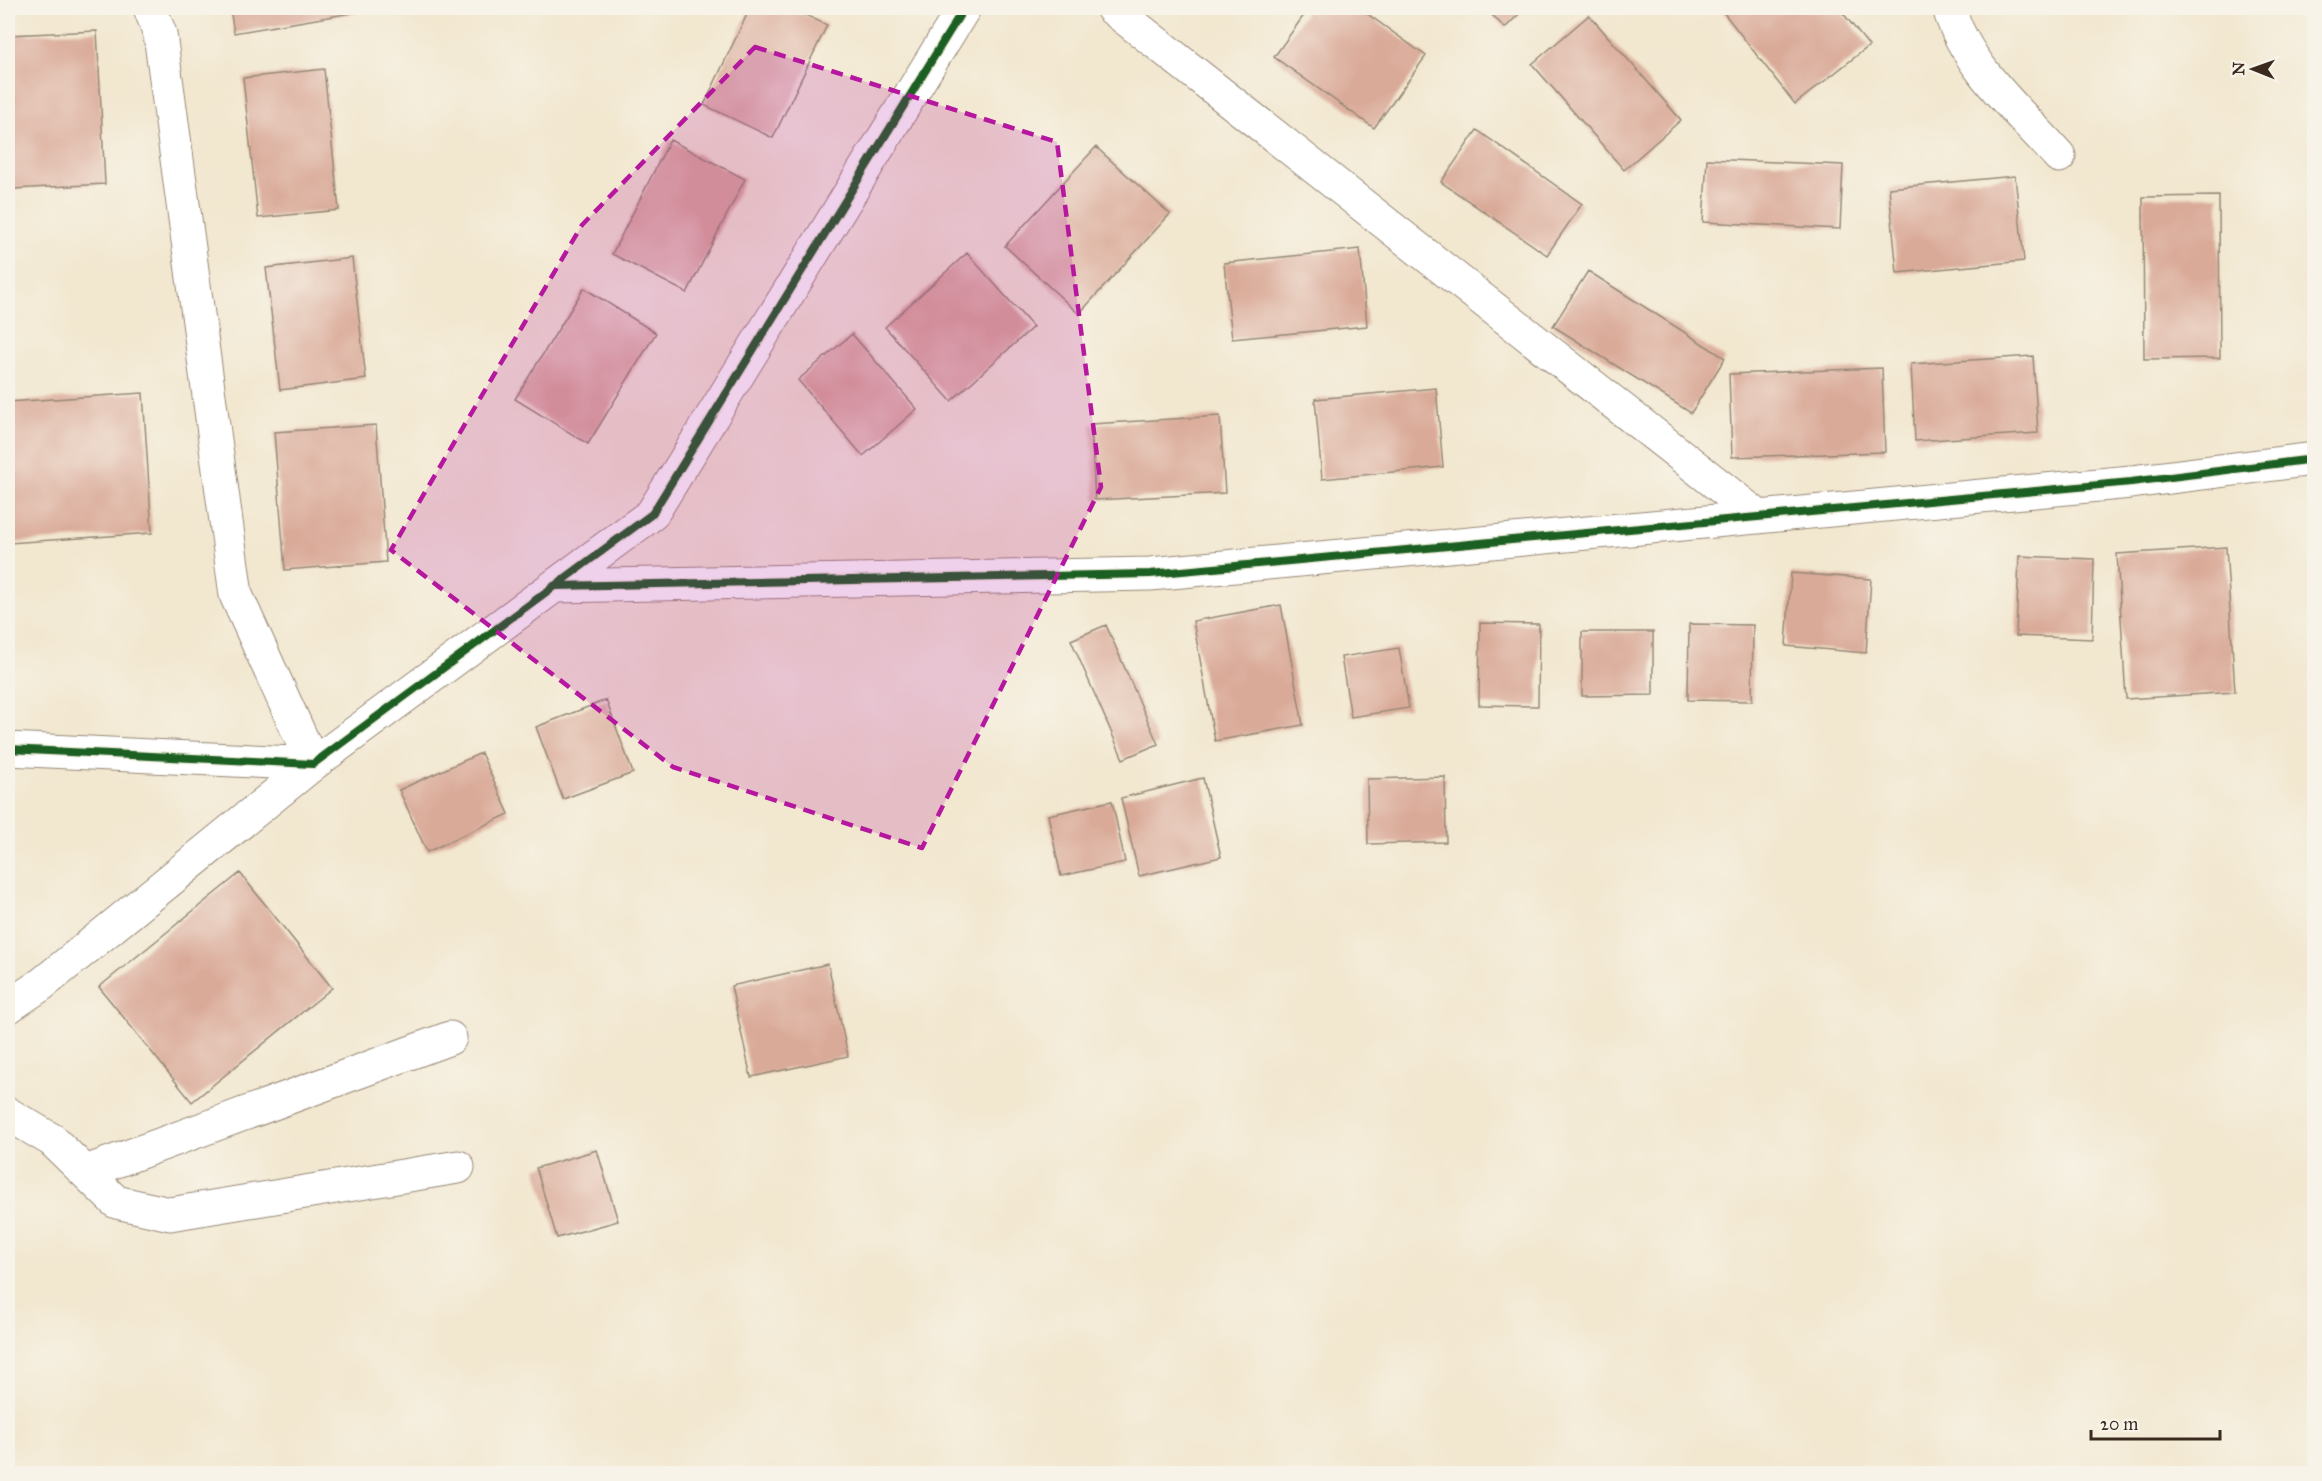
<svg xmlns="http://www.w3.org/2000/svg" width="2322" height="1481" font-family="'IM FELL Great Primer',serif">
  <rect width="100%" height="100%" fill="#f7f3e8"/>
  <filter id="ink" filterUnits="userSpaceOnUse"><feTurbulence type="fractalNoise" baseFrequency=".0167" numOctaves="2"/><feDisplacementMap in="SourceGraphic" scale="12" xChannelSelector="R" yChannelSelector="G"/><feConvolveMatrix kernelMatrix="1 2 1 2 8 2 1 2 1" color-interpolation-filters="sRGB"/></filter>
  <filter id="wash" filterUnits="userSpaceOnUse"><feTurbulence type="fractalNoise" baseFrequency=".008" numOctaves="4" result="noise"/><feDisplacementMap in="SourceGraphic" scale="24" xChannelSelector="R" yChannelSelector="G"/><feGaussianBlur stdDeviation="1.35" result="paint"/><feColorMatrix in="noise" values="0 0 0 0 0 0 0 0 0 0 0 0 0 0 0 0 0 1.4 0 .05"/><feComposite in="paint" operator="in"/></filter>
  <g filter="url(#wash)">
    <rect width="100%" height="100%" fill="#f2e7cf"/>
    <g id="blocks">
      <path fill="#daaa99" d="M230 8H357L358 12 234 33Z
        M750 8H791L827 25 773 138 704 105Z
        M1309 8H1359L1426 56 1374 128 1274 57Z
        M1485 8H1525L1505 28Z
        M1720 8H1839L1869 46 1795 104Z
        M1589 15 1681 120 1624 170 1532 64Z
        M97 31 105 184 13 189 8 35Z
        M324 69 339 210 258 218 243 78Z
        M1477 130 1582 204 1547 255 1441 182Z
        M670 140 745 179 687 293 612 254Z
        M1096 147 1170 214 1079 314 1005 246Z
        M1707 159 1843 165 1840 229 1703 222Z
        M2015 176 2024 261 1897 273 1889 188Z
        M2219 196 2220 358 2144 359 2143 197Z
        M1360 249 1367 326 1232 339 1224 263Z
        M967 253 1033 327 951 401 885 327Z
        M352 258 366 379 280 390 266 268Z
        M1588 271 1725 358 1691 413 1553 326Z
        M584 288 656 333 588 444 515 399Z
        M852 334 917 409 863 456 798 380Z
        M2033 356 2038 433 1915 441 1911 364Z
        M1882 368 1885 452 1732 457 1729 374Z
        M1436 388 1443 467 1322 479 1315 399Z
        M143 393 152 533 9 543 8 402Z
        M1220 416 1225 493 1095 500 1091 424Z
        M376 425 386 562 285 570 274 432Z
        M2226 547 2235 692 2126 699 2117 554Z
        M2019 556 2094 559 2092 639 2016 636Z
        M1791 573 1871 579 1866 653 1786 646Z
        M1281 605 1303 725 1215 741 1193 621Z
        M1480 623 1539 624 1538 706 1479 705Z
        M1689 624 1753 625 1752 701 1688 700Z
        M1106 625 1158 744 1123 759 1071 640Z
        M1582 632H1653V695L1582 696Z
        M1399 648 1409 708 1351 717 1341 657Z
        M606 700 633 773 563 799 536 727Z
        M481 753 509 814 427 852 399 790Z
        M1445 777 1446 842 1368 844 1367 779Z
        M1203 778 1221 857 1139 876 1121 798Z
        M1112 801 1125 862 1061 876 1048 815Z
        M240 873 332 988 192 1102 99 987Z
        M828 964 848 1056 751 1077 731 986Z
        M597 1150 618 1221 557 1238 536 1168Z"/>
    </g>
  </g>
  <g filter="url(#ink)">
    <use href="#blocks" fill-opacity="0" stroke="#968876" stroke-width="1.5"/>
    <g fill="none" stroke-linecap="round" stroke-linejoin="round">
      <defs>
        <path id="minor" d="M1112 8 1759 517
          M1949 8C1966 67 2019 111 2059 156
          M554 586 1150 574 2131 482 2314 459
          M8 749 313 764 652 514 964 8
          M8 1007 42 984 313 764 236 595 160 34 150 8
          M8 1114 52 1140 116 1202 170 1214 458 1167
          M86 1172 450 1038"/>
      </defs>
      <use href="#minor" stroke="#968876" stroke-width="35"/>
      <use href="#minor" stroke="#fff" stroke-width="33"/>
      <defs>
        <path id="cycleway" d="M554 586 1150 574 2131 482 2314 459
          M8 749 313 764 652 514 964 8"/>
      </defs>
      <use href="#cycleway" stroke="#f7f3e8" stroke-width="11"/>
      <use href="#cycleway" stroke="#1b5e20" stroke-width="8"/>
    </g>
  </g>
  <path fill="#b5179e" fill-opacity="0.2" stroke="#b5179e" stroke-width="4.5" stroke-dasharray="12 8" stroke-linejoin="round" d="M755 47 1057 142 1101 487 922 848 673 767 391 550 582 225Z"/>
  <rect width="2322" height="1481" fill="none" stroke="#f7f3e8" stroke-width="30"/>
  <g transform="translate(2253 69) rotate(271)" stroke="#f7f3e8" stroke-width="4.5" paint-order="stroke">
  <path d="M0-4.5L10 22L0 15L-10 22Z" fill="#3b2a1e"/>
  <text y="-9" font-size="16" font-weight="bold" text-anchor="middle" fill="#3b2a1e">N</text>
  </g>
  <path d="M2091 1430v9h129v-9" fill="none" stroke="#3b2a1e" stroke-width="3"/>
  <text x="2100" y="1430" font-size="18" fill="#3b2a1e" stroke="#f7f3e8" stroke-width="4.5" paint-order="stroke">20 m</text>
</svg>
